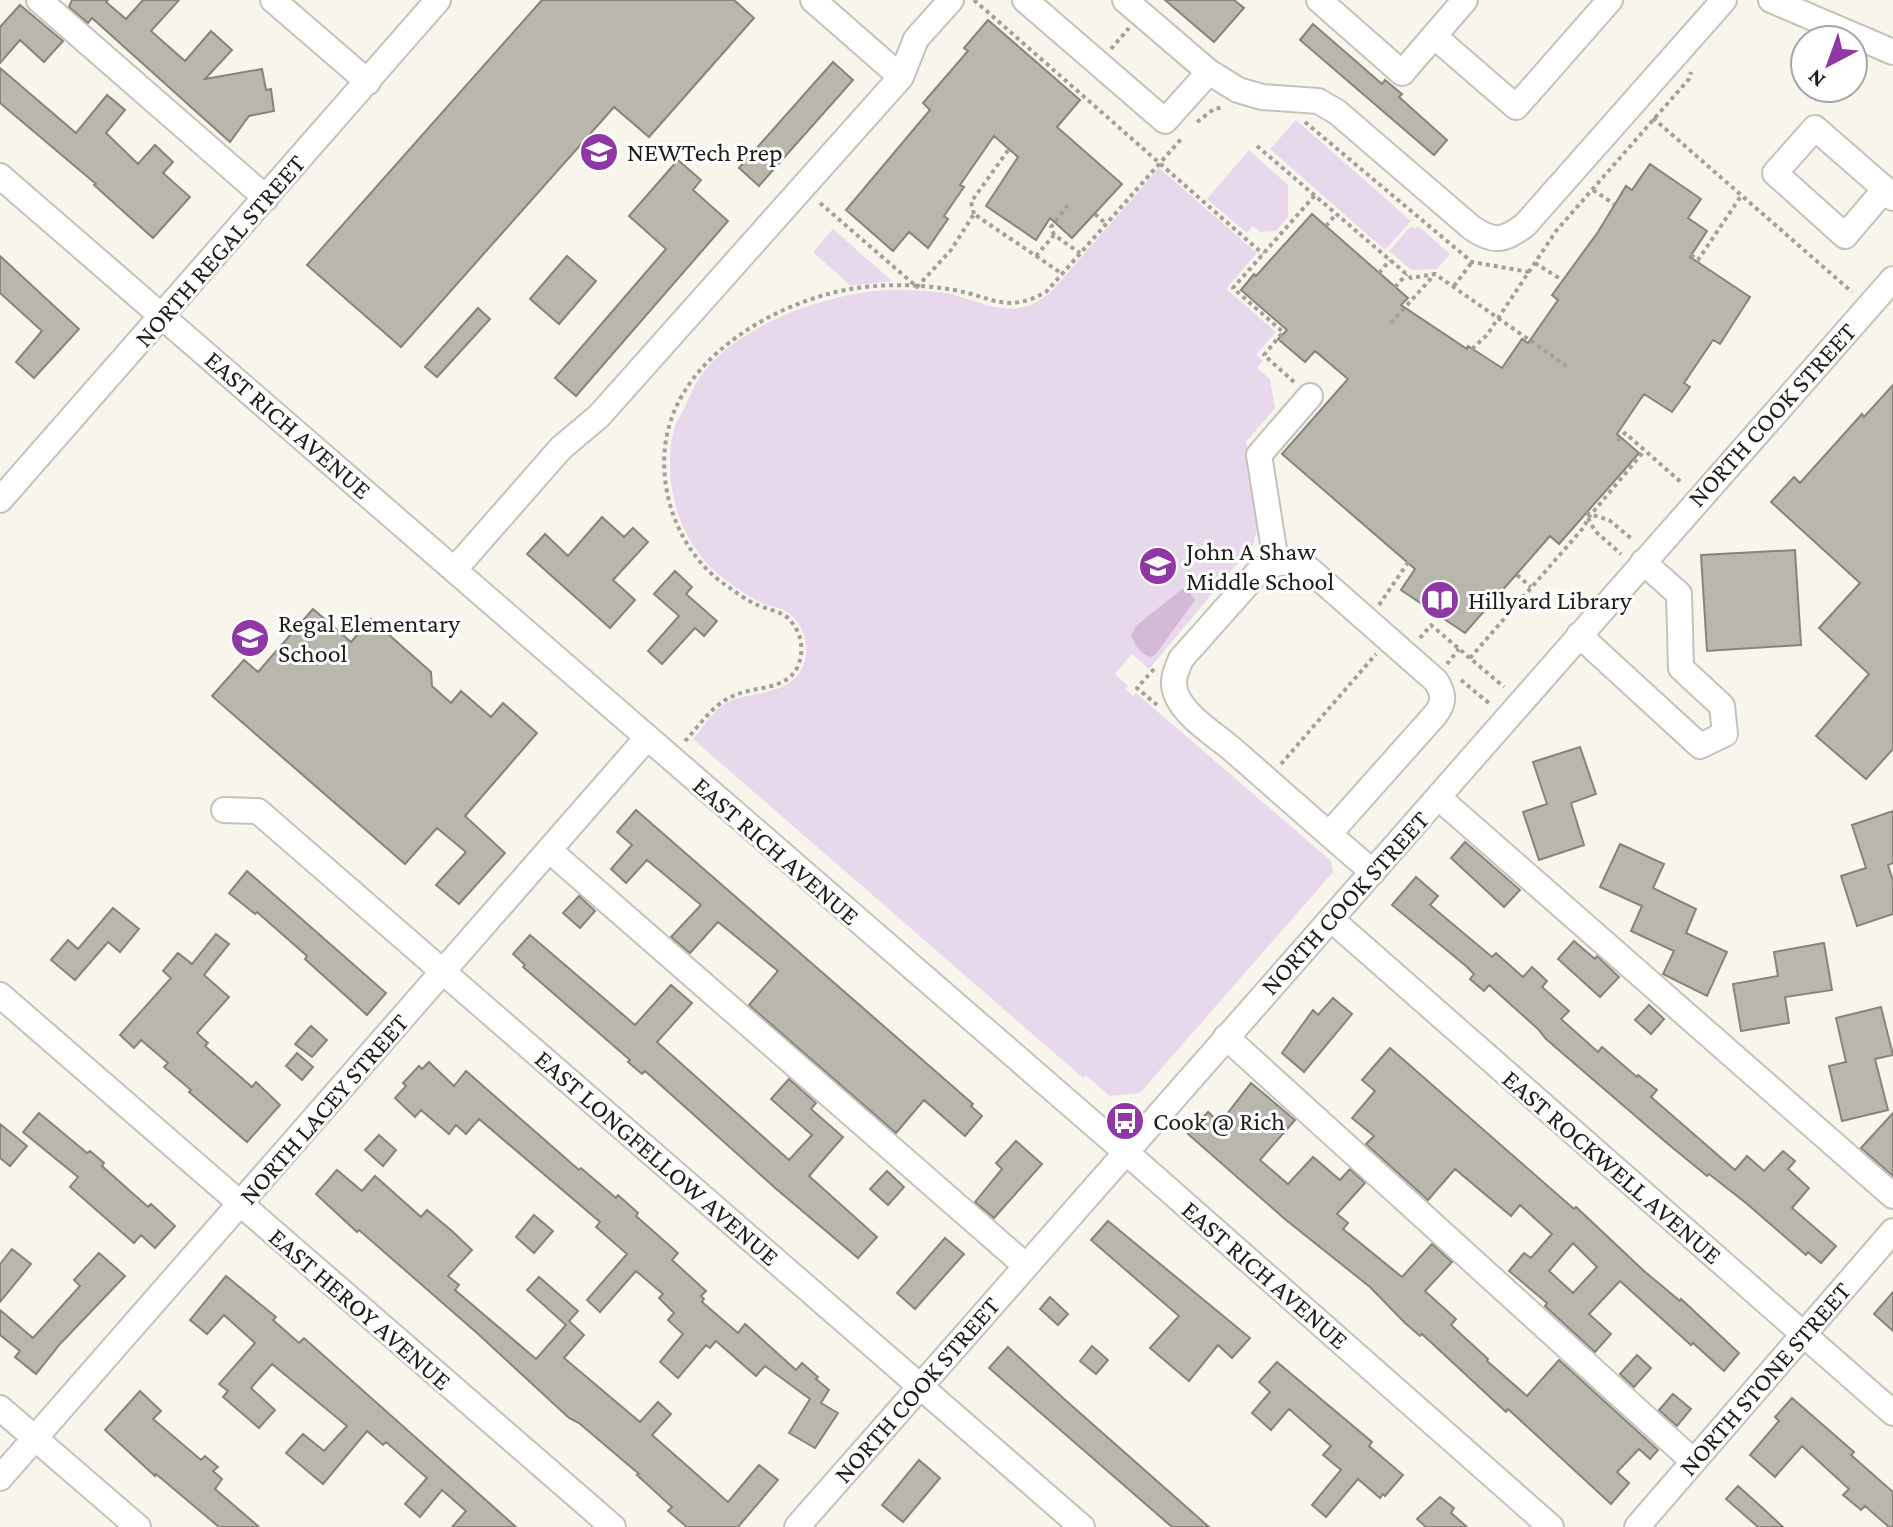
<svg xmlns="http://www.w3.org/2000/svg" width="1893" height="1527" font-family="'Crimson Pro',serif">
  <rect width="100%" height="100%" fill="#f8f5ec"/>
  <path fill="#e8d8ec" d="M1296 120 1411 221 1385 250 1270 149Z
    M1249 150 1288 185V217L1276 231 1260 232 1253 226 1247 233 1207 199Z
    M1159 168 1257 253 1226 289 1276 332 1256 355 1263 361 1257 368 1270 379 1275 408 1246 442 1257 530 1253 545 1149 669 1132 654 1115 674 1128 686 1126 689 1133 696 1136 693 1331 861 1333 872 1140 1093 1110 1096 1086 1076 1083 1078 693 739C703 728 713 710 726 703 749 691 787 696 801 670 812 650 805 622 785 611 779 607 770 607 762 603 752 599 741 591 731 584 682 552 660 486 674 429 676 422 681 414 685 407 689 398 693 388 698 380 732 325 840 287 902 290 916 290 931 291 945 293 972 298 999 315 1028 306 1035 304 1042 298 1049 294Z
    M1411 226 1415 229 1418 226 1450 254 1437 269 1411 270 1389 251Z
    M833 229 892 281 851 286 813 252Z"/>
  <path fill="#d1b9d7" d="M1182 589 1189 591 1195 600 1156 654 1151 657C1140 654 1135 645 1131 635L1136 626Z"/>
  <path fill="#b9b6ad" stroke="#86847b" stroke-width="2" fill-rule="evenodd" d="M72 0H108L106 2 126 19 143 0H179L151 31 185 61 211 31 232 50 205 79 262 69 266 90 271 89 274 111 249 116 230 142 92 18 88 23 69 7Z
    M542 0H734L754 18 649 137 614 107 401 347 307 265Z
    M1165 0H1234L1244 8 1214 42Z
    M20 5 63 41 44 62 20 40 0 63V27Z
    M988 20 1080 100 1057 127 1122 184 1072 238 1050 218 1036 240 986 206 1018 157 994 136 960 185 964 187 944 216 948 219 928 248 909 232 893 251 846 210 930 110 923 103 968 51 964 48Z
    M1313 24 1382 84 1385 80 1402 94 1399 97 1447 140 1434 155 1300 40Z
    M833 62 853 80 759 186 739 168Z
    M0 68 76 133 107 95 125 110 106 133 138 164 155 145 173 162 163 173 190 197 153 238 94 185 96 184 0 103Z
    M678 160 701 180 693 190 728 221 576 396 555 378 666 249 629 216Z
    M1650 164 1701 199 1688 218 1707 231 1690 257 1750 297 1720 344 1713 340 1684 383 1690 387 1672 412 1644 394 1617 434 1639 453 1559 544 1550 536 1465 633 1401 590 1415 569 1282 454 1348 379 1315 351 1305 362 1278 339 1287 330 1241 290 1254 274 1256 276 1312 214 1408 298 1401 305 1467 349 1468 346 1502 368 1522 339 1528 343 1558 300 1552 295 1598 232 1626 186 1632 190Z
    M0 256 79 329 34 378 16 362 42 331 0 293Z
    M567 256 596 281 559 324 530 299Z
    M478 308 490 319 437 377 425 367Z
    M1893 385V749L1866 779 1816 736 1869 674 1819 628 1860 583 1771 502 1794 477 1800 483 1862 414 1864 417Z
    M602 517 624 537 633 528 648 542 613 580 635 600 610 628 527 554 545 534 568 556Z
    M1795 550 1801 645 1707 651 1701 555Z
    M675 571 692 587 686 594 717 621 704 636 695 628 662 664 648 651 679 616 654 594Z
    M313 609 351 642 371 619 431 672 432 686 451 703 461 691 491 717 503 703 537 733 465 816 505 853 459 904 436 885 466 852 437 828 405 864 212 696 244 660 258 672Z
    M1580 747 1596 794 1571 803 1584 845 1539 860 1523 812 1547 804 1533 762Z
    M636 810 973 1104 971 1106 982 1116 965 1136 924 1100 896 1133 749 1005 778 971 718 922 690 953 671 937 701 905 647 860 626 883 611 869 632 845 617 832Z
    M1893 811V863L1888 865 1893 881V914L1857 926 1841 876 1866 868 1852 825Z
    M1465 842 1520 890 1504 907 1451 858Z
    M1620 844 1664 864 1653 888 1696 909 1686 933 1727 952 1707 996 1663 974 1674 951 1631 931 1642 906 1600 887Z
    M247 871 386 993 367 1015 305 959 307 956 257 912 255 914 229 893Z
    M1416 877 1438 896 1430 905 1492 957 1496 953 1523 977 1532 967 1547 981 1542 987 1569 1011 1561 1019 1598 1052 1602 1047 1637 1077 1638 1075 1657 1090 1651 1097 1735 1170 1747 1156 1764 1171 1783 1151 1795 1161 1788 1169 1809 1188 1792 1208 1836 1246 1821 1263 1808 1252 1806 1255 1746 1203 1709 1174 1707 1176 1668 1144 1546 1039 1538 1029 1489 985 1484 991 1470 979 1474 974 1466 966 1392 905Z
    M579 896 595 911 580 928 563 913Z
    M113 908 139 929 120 952 108 942 75 980 51 960 68 940 78 949Z
    M216 934 229 944 204 975 229 997 197 1033 208 1043 205 1046 252 1087 256 1082 280 1105 247 1142 189 1092 191 1090 164 1067 168 1063 141 1040 134 1048 120 1035 171 978 163 971 178 953 192 964Z
    M530 935 635 1025 671 985 692 1003 657 1042 789 1160 812 1135 771 1099 789 1079 816 1103 811 1109 843 1137 809 1176 877 1237 858 1258 774 1187 645 1071 642 1074 628 1062 630 1060 523 967 525 965 513 954Z
    M1574 941 1595 959 1597 956 1619 977 1600 997 1558 959Z
    M1824 943 1832 990 1785 997 1789 1023 1741 1031 1733 984 1778 976 1774 952Z
    M1333 998 1352 1014 1304 1072 1282 1053 1313 1010 1318 1015Z
    M1649 1005 1664 1019 1651 1034 1635 1020Z
    M1881 1007 1893 1055 1875 1059 1888 1110 1842 1121 1829 1066 1846 1062 1836 1018Z
    M311 1026 327 1040 312 1057 295 1044Z
    M1390 1048 1574 1209 1576 1207 1644 1271 1680 1301 1681 1299 1739 1353 1724 1371 1693 1343 1691 1345 1620 1281 1589 1314 1611 1334 1595 1352 1545 1306 1547 1303 1509 1271 1524 1253 1531 1258 1552 1234 1520 1205 1511 1216 1455 1169 1428 1200 1366 1144 1374 1136 1352 1118 1375 1091 1362 1080ZM1573 1243 1597 1267 1573 1293 1549 1271Z
    M297 1053 313 1067 302 1080 286 1066Z
    M429 1062 454 1086 466 1071 579 1170 581 1168 616 1198 618 1195 638 1213 636 1216 678 1253 672 1260 706 1291 701 1296 704 1299 702 1302 738 1333 745 1324 796 1370 802 1363 818 1377 816 1379 829 1390 821 1403 838 1413 815 1448 789 1433 810 1399 765 1366 756 1376 716 1341 710 1348 706 1345 678 1378 660 1362 683 1334 668 1320 674 1313 659 1298 663 1294 636 1271 600 1312 587 1300 627 1254 596 1227 600 1222 479 1119 466 1134 456 1125 449 1134 421 1110 415 1117 395 1098 406 1086 403 1083 419 1066 422 1069Z
    M1251 1083 1295 1120 1260 1160 1288 1184 1313 1157 1340 1180 1350 1169 1365 1183 1337 1214 1348 1223 1343 1229 1402 1277 1432 1244 1452 1262 1425 1291 1456 1319 1451 1325 1488 1359 1487 1361 1527 1396 1559 1360 1658 1450 1650 1459 1639 1449 1617 1472 1629 1483 1611 1504 1508 1409 1506 1412 1422 1334 1420 1336 1405 1323 1370 1287 1286 1220 1188 1134 1208 1112 1220 1123Z
    M39 1113 87 1153 90 1151 104 1163 102 1166 148 1207 151 1204 175 1226 155 1248 141 1235 134 1243 70 1187 78 1177 23 1132Z
    M1893 1113V1176L1861 1148Z
    M0 1124 27 1146 10 1166 0 1158Z
    M379 1135 396 1150 383 1166 365 1150Z
    M1016 1141 1042 1164 994 1218 975 1202 1002 1169 996 1163Z
    M337 1170 362 1191 375 1176 421 1217 427 1210 453 1232 472 1250 448 1276 459 1285 455 1290 536 1359 566 1325 527 1290 539 1277 578 1311 569 1321 584 1335 564 1358 640 1422 658 1402 671 1414 652 1435 728 1502 759 1465 778 1480 738 1527H687L668 1511 672 1507 637 1475 639 1474 579 1423 569 1418 477 1333 359 1230 357 1232 316 1194Z
    M887 1171 904 1187 888 1205 870 1189Z
    M534 1215 553 1231 534 1253 516 1237Z
    M1108 1221 1250 1338 1232 1358 1218 1345 1189 1381 1150 1348 1179 1316 1091 1240Z
    M945 1238 964 1254 915 1309 897 1293Z
    M12 1249 31 1264 0 1302V1264Z
    M99 1253 125 1276 60 1344 36 1374 15 1357 20 1351 0 1335V1310L33 1338 80 1286 74 1280Z
    M226 1276 276 1317 273 1320 299 1343 304 1338 516 1527H452L466 1511 442 1490 420 1517 405 1504 427 1478 386 1442 383 1445 367 1431 323 1484 286 1453 303 1434 324 1451 347 1426 272 1364 251 1388 275 1410 259 1428 223 1397 228 1391 219 1384 255 1343 224 1315 207 1334 190 1320Z
    M1893 1292V1331L1874 1314Z
    M1050 1297 1068 1314 1058 1325 1040 1309Z
    M1092 1346 1108 1360 1096 1374 1080 1361Z
    M1008 1347 1063 1398 1209 1527H1172L989 1368Z
    M1637 1355 1651 1368 1634 1387 1620 1374Z
    M1277 1362 1372 1442 1369 1446 1403 1475 1385 1496 1383 1494 1380 1498 1358 1479 1326 1517 1312 1505 1341 1470 1323 1455 1331 1446 1289 1409 1271 1430 1252 1413 1270 1392 1259 1382Z
    M140 1391 161 1411 153 1419 201 1460 205 1456 218 1467 213 1471 222 1479 215 1489 259 1527H219L156 1474 155 1476 105 1430Z
    M1673 1394 1691 1409 1677 1426 1659 1410Z
    M1792 1398 1854 1452 1851 1455 1893 1492V1527H1889L1865 1506 1861 1510 1843 1495 1849 1489 1802 1446 1775 1477 1750 1455 1779 1421 1775 1417Z
    M919 1460 940 1478 903 1522 882 1505Z
    M1738 1486 1757 1503 1783 1527H1758L1726 1499Z
    M1440 1497 1454 1508 1451 1513 1467 1527H1426L1417 1519Z"/>
  <g fill="none" stroke-linecap="round" stroke-linejoin="round">
    <defs>
      <path id="minor" d="M39 0 266 198
        M273 0 368 82
        M813 0 901 77
        M1025 0 1165 121 1209 72
        M1125 0 1209 72 1238 90 1262 97 1318 101 1337 112 1472 228C1494 243 1504 241 1525 225L1724 0
        M1319 0 1402 73 1465 0
        M1771 0 1893 52
        M1434 36 1516 107 1610 0
        M0 176 1144 1168 1551 1527
        M1885 189 1845 236 1775 173 1815 128 1885 189 1893 198
        M0 500 438 0
        M1276 562 1259 455 1310 396
        M454 570 561 448 599 416 901 77 916 39 951 0
        M1579 635 1700 746 1725 734 1722 706 1681 668 1679 594 1643 562
        M1439 798 1893 1196
        M224 810 258 811 1082 1527
        M1329 834 1435 715C1445 702 1444 694 1436 681L1310 570C1291 561 1279 560 1260 570L1181 659C1176 671 1171 681 1176 694 1185 717 1216 735 1233 750 1280 791 1326 832 1373 872
        M549 850 1026 1266
        M1332 920 1893 1413
        M0 995 613 1527
        M1226 1037 1693 1461
        M0 1408 138 1527
        M0 1478 646 739
        M797 1527 1893 279
        M1637 1527 1893 1231"/>
    </defs>
    <use href="#minor" stroke="#c5c2b9" stroke-width="28"/>
    <path stroke="#a2a099" stroke-width="4" stroke-dasharray="4 4" stroke-linecap="butt" d="M974 0 1263 254
      M1111 49 1129 28
      M1653 118 1852 292
      M1197 122 1214 109 1224 107
      M1305 122 1472 262 1529 272
      M1257 146 1411 278 1435 274 1568 367
      M1593 190 1614 204
      M820 203 917 287 951 250 974 214 1061 273
      M974 214 971 202 1009 149
      M1095 214 1106 224
      M1326 226 1336 214
      M1054 235 1051 227 1070 202
      M1691 255 1698 260 1741 196
      M1036 256 1054 235 1080 253
      M1535 263 1562 280
      M1379 273 1390 260
      M1454 286 1472 262
      M1395 287 1407 274
      M1391 323 1435 274
      M1472 349 1487 335 1556 231 1689 79 1691 72
      M1294 382 1264 355 1283 332 1233 288 1315 195
      M1618 441 1625 433 1683 484
      M1586 513 1609 520 1633 540
      M1588 518 1595 531 1621 554
      M1517 575 1531 587
      M1379 605 1409 561
      M1420 638 1431 625 1504 687
      M1470 658 1584 527 1588 518 1645 450
      M1447 664 1459 649
      M1154 669 1137 688 1157 705
      M1461 680 1490 704
      M685 741C700 725 712 705 733 696 753 686 785 691 797 668 805 651 802 632 788 618 780 611 766 609 755 604 747 600 738 594 730 588 676 554 650 478 672 417 695 354 765 311 828 294 867 283 914 283 954 290 993 297 1006 314 1046 292L1183 137
      M1281 764 1376 654"/>
    <use href="#minor" stroke="#fff" stroke-width="24"/>
  </g>
  <defs>
    <symbol id="school-disc" viewBox="-11 -11 22 22"><circle r="9.5" fill="#8f37a4" stroke="#fff"/><path d="M0-5L7-2L0 1L-7-2ZM-4 1L0 2.5L4 1V4Q0 6-4 4Z" fill="#fff"/></symbol>
    <symbol id="library-disc" viewBox="-11 -11 22 22"><circle r="9.5" fill="#8f37a4" stroke="#fff"/><path d="M-6-4Q-3-5.5-.7-3.5V5Q-3 3-6 4ZM6-4Q3-5.5 .7-3.5V5Q3 3 6 4Z" fill="#fff"/></symbol>
    <symbol id="bus-disc" viewBox="-11 -11 22 22"><circle r="9.5" fill="#8f37a4" stroke="#fff"/><path d="M-5-6H5V4H4V6H2V4H-2V6H-4V4H-5ZM-3.5-4V0h7V-4ZM-3.5 1.2v1.5H-2V1.2ZM2 1.2v1.5H3.5V1.2Z" fill="#fff"/></symbol>
  </defs>
  <g fill-rule="evenodd">
    <use href="#school-disc" x="577" y="130" width="44" height="44"/>
    <use href="#school-disc" x="1136" y="544" width="44" height="44"/>
    <use href="#library-disc" x="1418" y="578" width="44" height="44"/>
    <use href="#school-disc" x="228" y="616" width="44" height="44"/>
    <use href="#bus-disc" x="1103" y="1099" width="44" height="44"/>
  </g>
  <g text-anchor="middle" dominant-baseline="central" stroke-width="6" stroke-linejoin="round" paint-order="stroke">
    <g font-size="26" fill="#1e1d1a" stroke="#fff" text-anchor="start">
      <text x="627" y="152">NEWTech Prep</text>
      <text x="1186" y="551">John A Shaw<tspan x="1186" dy="30">Middle School</tspan></text>
      <text x="1468" y="600">Hillyard Library</text>
      <text x="278" y="623">Regal Elementary<tspan x="278" dy="30">School</tspan></text>
      <text x="1153" y="1121">Cook @ Rich</text>
    </g>
    <g font-size="26" fill="#1e1d1a" stroke="#fff">
      <text transform="translate(220 251) rotate(-49)">NORTH REGAL STREET</text>
      <text transform="translate(1772 415) rotate(-48)">NORTH COOK STREET</text>
      <text transform="translate(288 425) rotate(41)">EAST RICH AVENUE</text>
      <text transform="translate(776 851) rotate(41)">EAST RICH AVENUE</text>
      <text transform="translate(1345 903) rotate(-48)">NORTH COOK STREET</text>
      <text transform="translate(324 1109) rotate(-49)">NORTH LACEY STREET</text>
      <text transform="translate(657 1158) rotate(41)">EAST LONGFELLOW AVENUE</text>
      <text transform="translate(1612 1167) rotate(41)">EAST ROCKWELL AVENUE</text>
      <text transform="translate(1265 1275) rotate(41)">EAST RICH AVENUE</text>
      <text transform="translate(360 1309) rotate(41)">EAST HEROY AVENUE</text>
      <text transform="translate(1765 1379) rotate(-49)">NORTH STONE STREET</text>
      <text transform="translate(917 1390) rotate(-49)">NORTH COOK STREET</text>
    </g>
  </g>
  <g transform="translate(1829 64) rotate(221)"><circle r="38" fill="#ffffff" stroke="#a5a5a3" stroke-width="2"/>
  <path d="M0-6L14 30L0 20L-14 30Z" fill="#8f37a4"/>
  <text y="-12" font-size="22" font-weight="bold" text-anchor="middle" fill="#1e1d1a">N</text>
  </g>
</svg>
